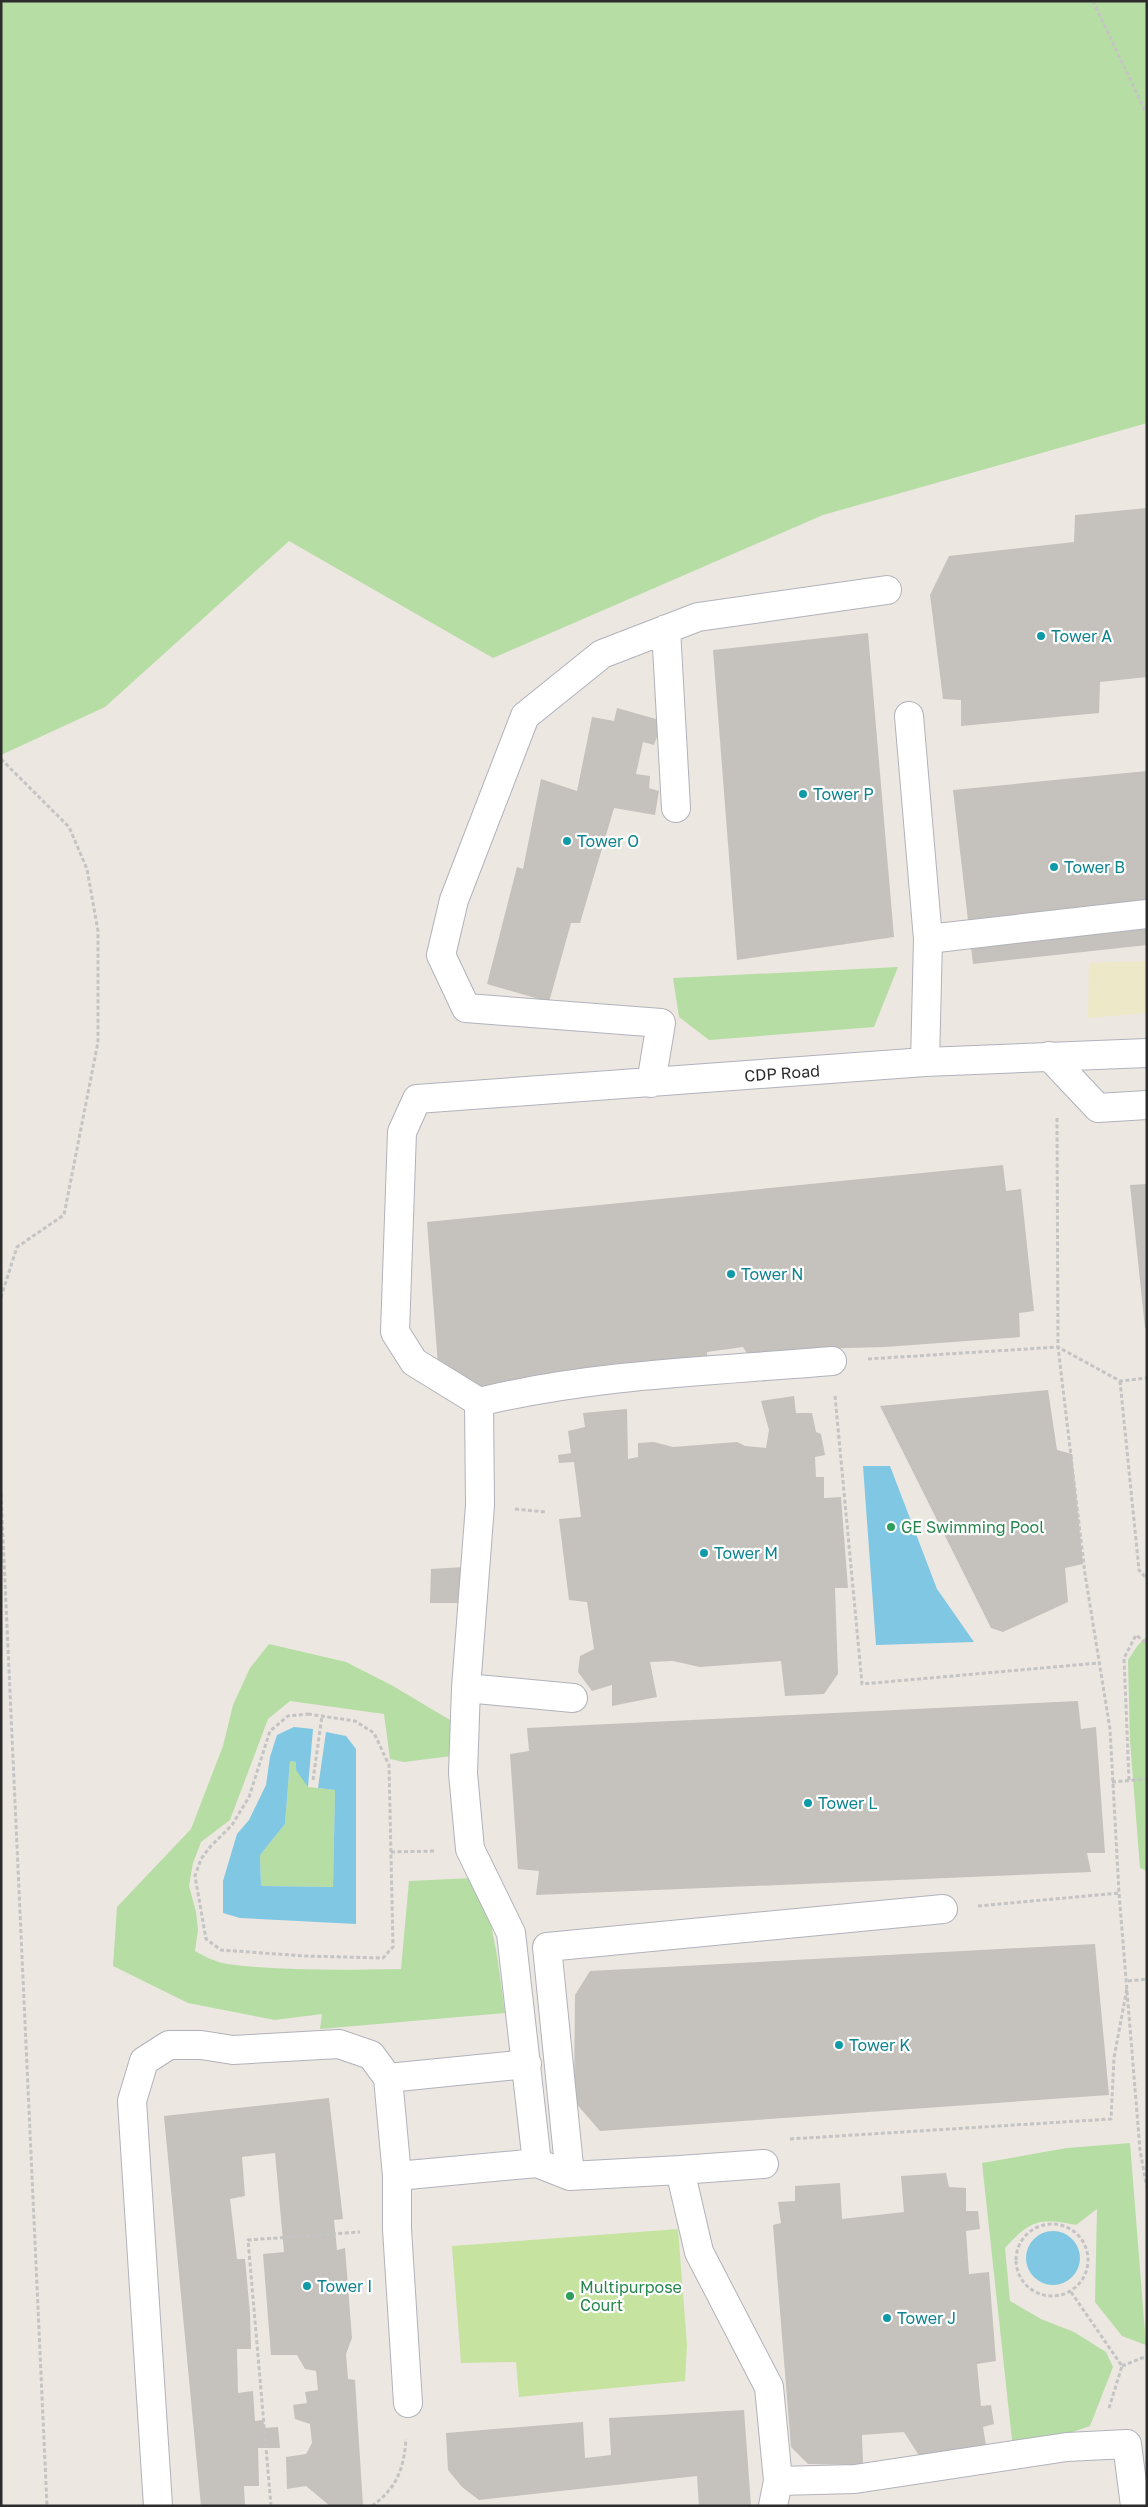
<svg xmlns="http://www.w3.org/2000/svg" width="1148" height="2507" font-family="'Golos Text',sans-serif">
  <rect width="100%" height="100%" fill="#ece7e1"/>
  <path fill="#b6dda3" d="M1 1H1147V423L823 515 493 658 289 541 105 707 1 755Z
    M898 967 874 1027 709 1040 679 1017 673 978Z
    M1147 1636V1871L1140 1868 1130 1740 1128 1660 1138 1645Z
    M269 1644 346 1662 393 1686 450 1720 452 1756 404 1762 390 1759 384 1714 290 1701 268 1719 230 1820 201 1842 193 1863 189 1886 196 1912 198 1930 195 1951C205 1957 216 1962 227 1964 282 1971 345 1970 401 1969L409 1881 473 1878 486 1899 497 1955 505 2013 320 2029 322 2014 275 2020 188 2003 113 1966 117 1907 191 1829 223 1746 233 1705 250 1668Z
    M290 1761 296 1762 308 1787 335 1790 333 1887 261 1886 260 1855 285 1824Z
    M1130 2143 1146 2345 1122 2336 1095 2302 1097 2209 1076 2225C1041 2217 1030 2220 1005 2248L1010 2301 1041 2319 1074 2332 1106 2352 1113 2367 1090 2426 1046 2441 1012 2440 982 2163 1067 2148Z"/>
  <path fill="#ede8c7" d="M1147 961V1013L1088 1018 1089 963Z"/>
  <path fill="#c6e3a0" d="M678 2229 687 2345 685 2381 519 2397 516 2362 461 2363 452 2246Z"/>
  <path fill="#7fc7e3" d="M863 1466H890L937 1589 974 1642 876 1645Z
    M294 1727 313 1729 308 1787 296 1770V1762L290 1761 285 1824 260 1855 261 1886 333 1887 335 1790 318 1788 326 1732 346 1736 356 1749V1924L240 1918 223 1913V1881L237 1834 249 1820 266 1785 270 1757 277 1735Z
    M1026 2258a27 27 0 1 1 54 0a27 27 0 1 1-54 0Z"/>
  <path fill="#c5c1bc" d="M1147 508V677L1100 682 1099 713 961 726V700L943 699 930 595 949 556 1074 542 1075 515Z
    M868 633 894 937 737 960 713 650Z
    M617 708 663 721 654 745 643 742 636 774 650 776 649 788 659 791 655 815 614 808 580 923H571L549 1002 487 984 517 867 523 869 541 779 577 791 592 717 614 721Z
    M1147 771V945L973 964 953 790Z
    M1003 1165 1006 1191 1021 1189 1034 1311 1019 1313 1020 1337 885 1347 811 1349 750 1358 743 1347 707 1352V1363L440 1391 427 1222Z
    M1147 1184V1328H1145L1130 1185Z
    M1048 1390 1057 1450 1072 1454 1083 1564 1065 1568 1068 1602 1003 1632 991 1628 880 1406Z
    M794 1396 796 1413H812L816 1432 821 1434 825 1455 815 1457 816 1477H824V1498L841 1497 848 1588H835L838 1674 824 1694 785 1696 781 1661 700 1667 673 1661 650 1662 657 1697 612 1706V1685L592 1691 578 1672 580 1656 594 1649 587 1602 569 1600 559 1519 581 1517 574 1462 559 1463 558 1455 571 1453 568 1431 585 1427 583 1413 627 1409 628 1459 638 1457V1443L654 1442 673 1447 737 1442 745 1446 766 1448 769 1430 761 1401Z
    M464 1567 461 1603H430L431 1569Z
    M1078 1701 1081 1729 1096 1727 1105 1853H1087L1091 1872 536 1895 539 1871 518 1869 510 1754 529 1751 527 1728Z
    M1095 1944 1109 2095 600 2131 574 2101 575 1995 590 1971Z
    M329 2098 343 2219 334 2220 337 2250 345 2248 352 2338 346 2354 348 2379 355 2380 363 2506H330L306 2486 287 2489 286 2457 306 2454 312 2443 310 2424 295 2419 293 2405 307 2403 305 2392 318 2390 316 2371 305 2369 297 2355H271L263 2254 284 2252 275 2153 242 2157 245 2196 230 2199 237 2259H245L250 2313 251 2349H237L238 2393 253 2391 255 2421 263 2420 265 2428 278 2427 280 2448H258L259 2486H244L245 2506H201L164 2116Z
    M946 2173 949 2187 966 2188V2211H978L980 2229 966 2231 969 2274 989 2272 996 2361 977 2364 981 2406 991 2405 994 2424 983 2427 986 2445 967 2448 925 2465 904 2432 862 2435 863 2465 808 2464 791 2447 773 2225 781 2223 778 2202 795 2201V2186L840 2183 842 2219 904 2212 901 2176Z
    M744 2410 751 2506H699L697 2476 479 2500 462 2487 448 2470 446 2433 583 2422 585 2458 611 2455 609 2418Z"/>
  <g fill="none" stroke-linecap="round" stroke-linejoin="round">
    <defs>
      <path id="street" d="M666 629 676 808
        M909 716 928 939 925 1062
        M928 939 1147 914
        M1049 1056 1098 1108 1147 1105
        M651 1083 661 1023 466 1008 441 955 454 900 525 716 602 654 698 617 887 590
        M479 1402C593 1374 714 1371 832 1361
        M466 1688 573 1698
        M388 2078 527 2064
        M537 2163 511 1933 470 1849 463 1773 466 1688 480 1505 479 1402 414 1362 395 1332 402 1132 417 1099 925 1062 1147 1053
        M680 2170 764 2164
        M570 2176 547 1947 943 1909
        M408 2403 397 2229V2176L537 2163 570 2176 680 2170 699 2252 769 2387 778 2481
        M158 2506 132 2101 144 2061 169 2045H201L233 2050 339 2044 371 2055 388 2078 397 2176
        M773 2506 778 2481 855 2479 1067 2447 1127 2444 1135 2506"/>
    </defs>
    <use href="#street" stroke="#b1b2bb" stroke-width="30"/>
    <path stroke="#c4c4c4" stroke-width="3" stroke-dasharray="4 2.5" stroke-linecap="butt" d="M1093 1 1147 115
      M1 759 69 827 87 869 98 931V1042L64 1215 17 1247 1 1297
      M1057 1118 1058 1347 1085 1574 1110 1729 1119 1893 1140 2150 1147 2188
      M868 1359 1058 1347 1120 1381 1147 1378
      M1120 1381 1139 1570 1147 1579
      M835 1396 862 1684 1099 1663
      M1 1494 47 2506
      M515 1509 546 1512
      M308 1714 355 1721 374 1733 389 1765 393 1947 383 1958 305 1956 221 1950 206 1939 195 1876 201 1859 210 1847 232 1825 249 1797 270 1731 288 1716Z
      M313 1780 322 1716
      M1129 1780 1124 1658 1136 1635 1147 1644
      M1112 1782 1147 1779
      M391 1852 434 1851
      M978 1906 1119 1893
      M1128 1981 1147 1979
      M790 2139 1111 2119 1114 2058 1127 1988
      M1016 2260a36 36 0 1 1 72 0a36 36 0 1 1-72 0Z
      M1071 2292 1122 2366 1109 2408
      M1122 2366 1147 2356
      M271 2506 248 2240 360 2232
      M372 2506C397 2488 404 2468 406 2439"/>
    <use href="#street" stroke="#fff" stroke-width="28"/>
  </g>
  <g fill="#0f9aa8" stroke="#fff" stroke-width="2">
    <circle cx="1041" cy="636" r="5"/>
    <circle cx="803" cy="794" r="5"/>
    <circle cx="567" cy="841" r="5"/>
    <circle cx="1054" cy="867" r="5"/>
    <circle cx="731" cy="1274" r="5"/>
    <circle cx="704" cy="1553" r="5"/>
    <circle cx="808" cy="1803" r="5"/>
    <circle cx="839" cy="2045" r="5"/>
    <circle cx="307" cy="2286" r="5"/>
    <circle cx="887" cy="2318" r="5"/>
  </g>
  <g fill="#2e9e5b" stroke="#fff" stroke-width="2">
    <circle cx="891" cy="1527" r="5"/>
    <circle cx="570" cy="2296" r="5"/>
  </g>
  <g text-anchor="middle" dominant-baseline="central" stroke-width="4.5" stroke-linejoin="round" paint-order="stroke">
    <g font-size="16" fill="#0d838f" stroke="#fff" text-anchor="start">
      <text x="1051" y="636">Tower A</text>
      <text x="813" y="794">Tower P</text>
      <text x="577" y="841">Tower O</text>
      <text x="1064" y="867">Tower B</text>
      <text x="741" y="1274">Tower N</text>
      <text x="714" y="1553">Tower M</text>
      <text x="818" y="1803">Tower L</text>
      <text x="849" y="2045">Tower K</text>
      <text x="317" y="2286">Tower I</text>
      <text x="897" y="2318">Tower J</text>
    </g>
    <g font-size="16" fill="#2c2c2c" stroke="#fff">
      <text transform="translate(782 1073) rotate(-4)">CDP Road</text>
    </g>
    <g font-size="16" fill="#27864d" stroke="#fff" text-anchor="start">
      <text x="901" y="1527">GE Swimming Pool</text>
      <text x="580" y="2287">Multipurpose<tspan x="580" dy="18">Court</tspan></text>
    </g>
  </g>
  <rect width="1148" height="2507" fill="none" stroke="#2c2c2c" stroke-width="5"/>
</svg>
